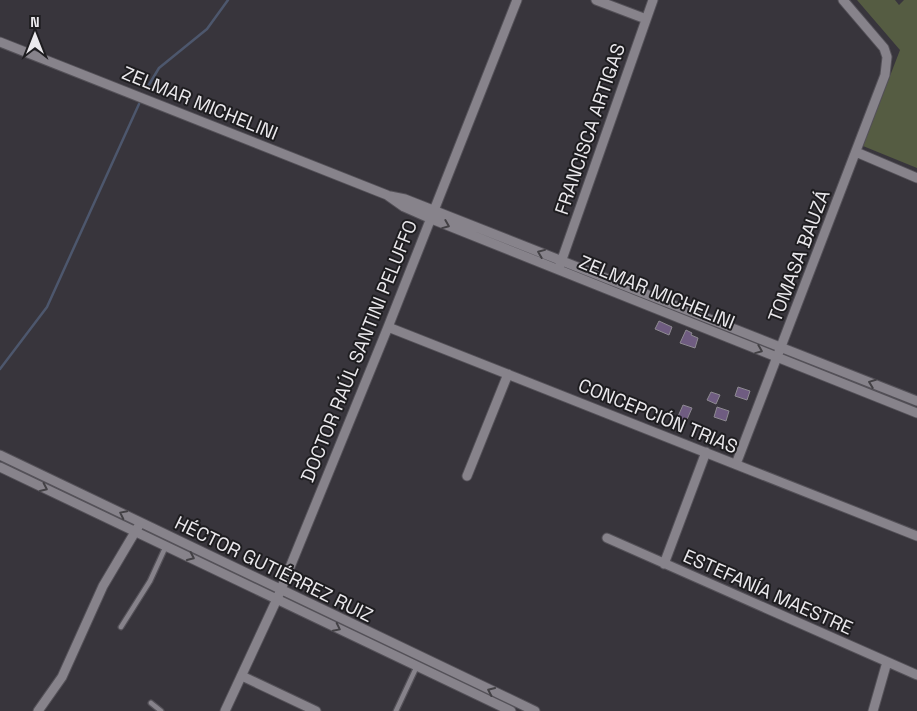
<svg xmlns="http://www.w3.org/2000/svg" width="917" height="711" font-family="'Space Grotesk',sans-serif">
  <rect width="100%" height="100%" fill="#38353c"/>
  <path fill="#555c42" d="M857 0H895L899 5 904 0H917V168L863 146 900 50Z"/>
  <g fill="none" stroke-linecap="round" stroke-linejoin="round">
    <path stroke="#4d576d" stroke-width="2.5" d="M147 88 159 68 207 29 228 0
      M0 369 47 307 139 104"/>
  </g>
  <path fill="#6f5c81" stroke="#8e8a92" d="M659 321 672 327 669 335 655 329Z
    M686 330 692 333 691 335 698 338 695 348 680 343Z
    M738 387 750 391 747 400 735 396Z
    M711 392 720 395 716 404 707 400Z
    M683 405 692 408 685 424 676 421Z
    M717 407 729 411 726 421 714 417Z"/>
  <g fill="none" stroke-linecap="round" stroke-linejoin="round">
    <defs>
      <path id="service" d="M121 627 150 581 166 546
        M151 703 161 711
        M396 711 417 666"/>
      <path id="minor" d="M596 0 646 19
        M0 42 387 195 404 207 429 218 917 413
        M856 152 917 178
        M390 196 405 199 917 401
        M560 265 653 0
        M388 327 917 536
        M0 455 535 711
        M736 464 885 75 887 57 884 48 843 0
        M0 467 511 711
        M467 476 508 374
        M607 538 917 675
        M664 564 706 452
        M242 676 316 711
        M38 711 62 677 103 586 138 527
        M225 711 277 599 388 327 517 0
        M873 711 887 662"/>
    </defs>
    <use href="#service" stroke="#545158" stroke-width="7"/>
    <use href="#minor" stroke="#545158" stroke-width="11"/>
    <use href="#service" stroke="#87838b" stroke-width="4.5"/>
    <use href="#minor" stroke="#87838b" stroke-width="9"/>
  </g>
  <defs><path id="oneway-chevron" d="M-2-3.5L2.5 0L-2 3.5" fill="none" stroke-width="1.6" stroke-linecap="round" stroke-linejoin="round" transform="scale(1.25)"/></defs>
  <g stroke="#434145">
    <use href="#oneway-chevron" transform="translate(446 225) rotate(22)"/>
    <use href="#oneway-chevron" transform="translate(541 253) rotate(-158)"/>
    <use href="#oneway-chevron" transform="translate(759 350) rotate(22)"/>
    <use href="#oneway-chevron" transform="translate(872 383) rotate(-159)"/>
    <use href="#oneway-chevron" transform="translate(44 488) rotate(25)"/>
    <use href="#oneway-chevron" transform="translate(123 514) rotate(-154)"/>
    <use href="#oneway-chevron" transform="translate(191 557) rotate(25)"/>
    <use href="#oneway-chevron" transform="translate(337 628) rotate(26)"/>
    <use href="#oneway-chevron" transform="translate(491 691) rotate(-155)"/>
  </g>
  <g text-anchor="middle" dominant-baseline="central" stroke-width="4" stroke-linejoin="round" paint-order="stroke">
    <g font-size="19" fill="#ebe9ed" stroke="#1e1d20">
      <text transform="translate(200 103) rotate(22)">ZELMAR MICHELINI</text>
      <text transform="translate(590 129) rotate(-71)">FRANCISCA ARTIGAS</text>
      <text transform="translate(799 256) rotate(-69)">TOMASA BAUZÁ</text>
      <text transform="translate(657 292) rotate(22)">ZELMAR MICHELINI</text>
      <text transform="translate(359 351) rotate(-68)">DOCTOR RAÚL SANTINI PELUFFO</text>
      <text transform="translate(658 416) rotate(22)">CONCEPCIÓN TRIAS</text>
      <text transform="translate(274 569) rotate(26)">HÉCTOR GUTIÉRREZ RUIZ</text>
      <text transform="translate(768 592) rotate(24)">ESTEFANÍA MAESTRE</text>
    </g>
  </g>
  <g transform="translate(35 35)" stroke="#1e1d20" stroke-width="4" paint-order="stroke">
  <path d="M0-4L9 19L0 12L-9 19Z" fill="#ebe9ed"/>
  <text y="-8" font-size="14" font-weight="bold" text-anchor="middle" fill="#ebe9ed">N</text>
  </g>
</svg>
